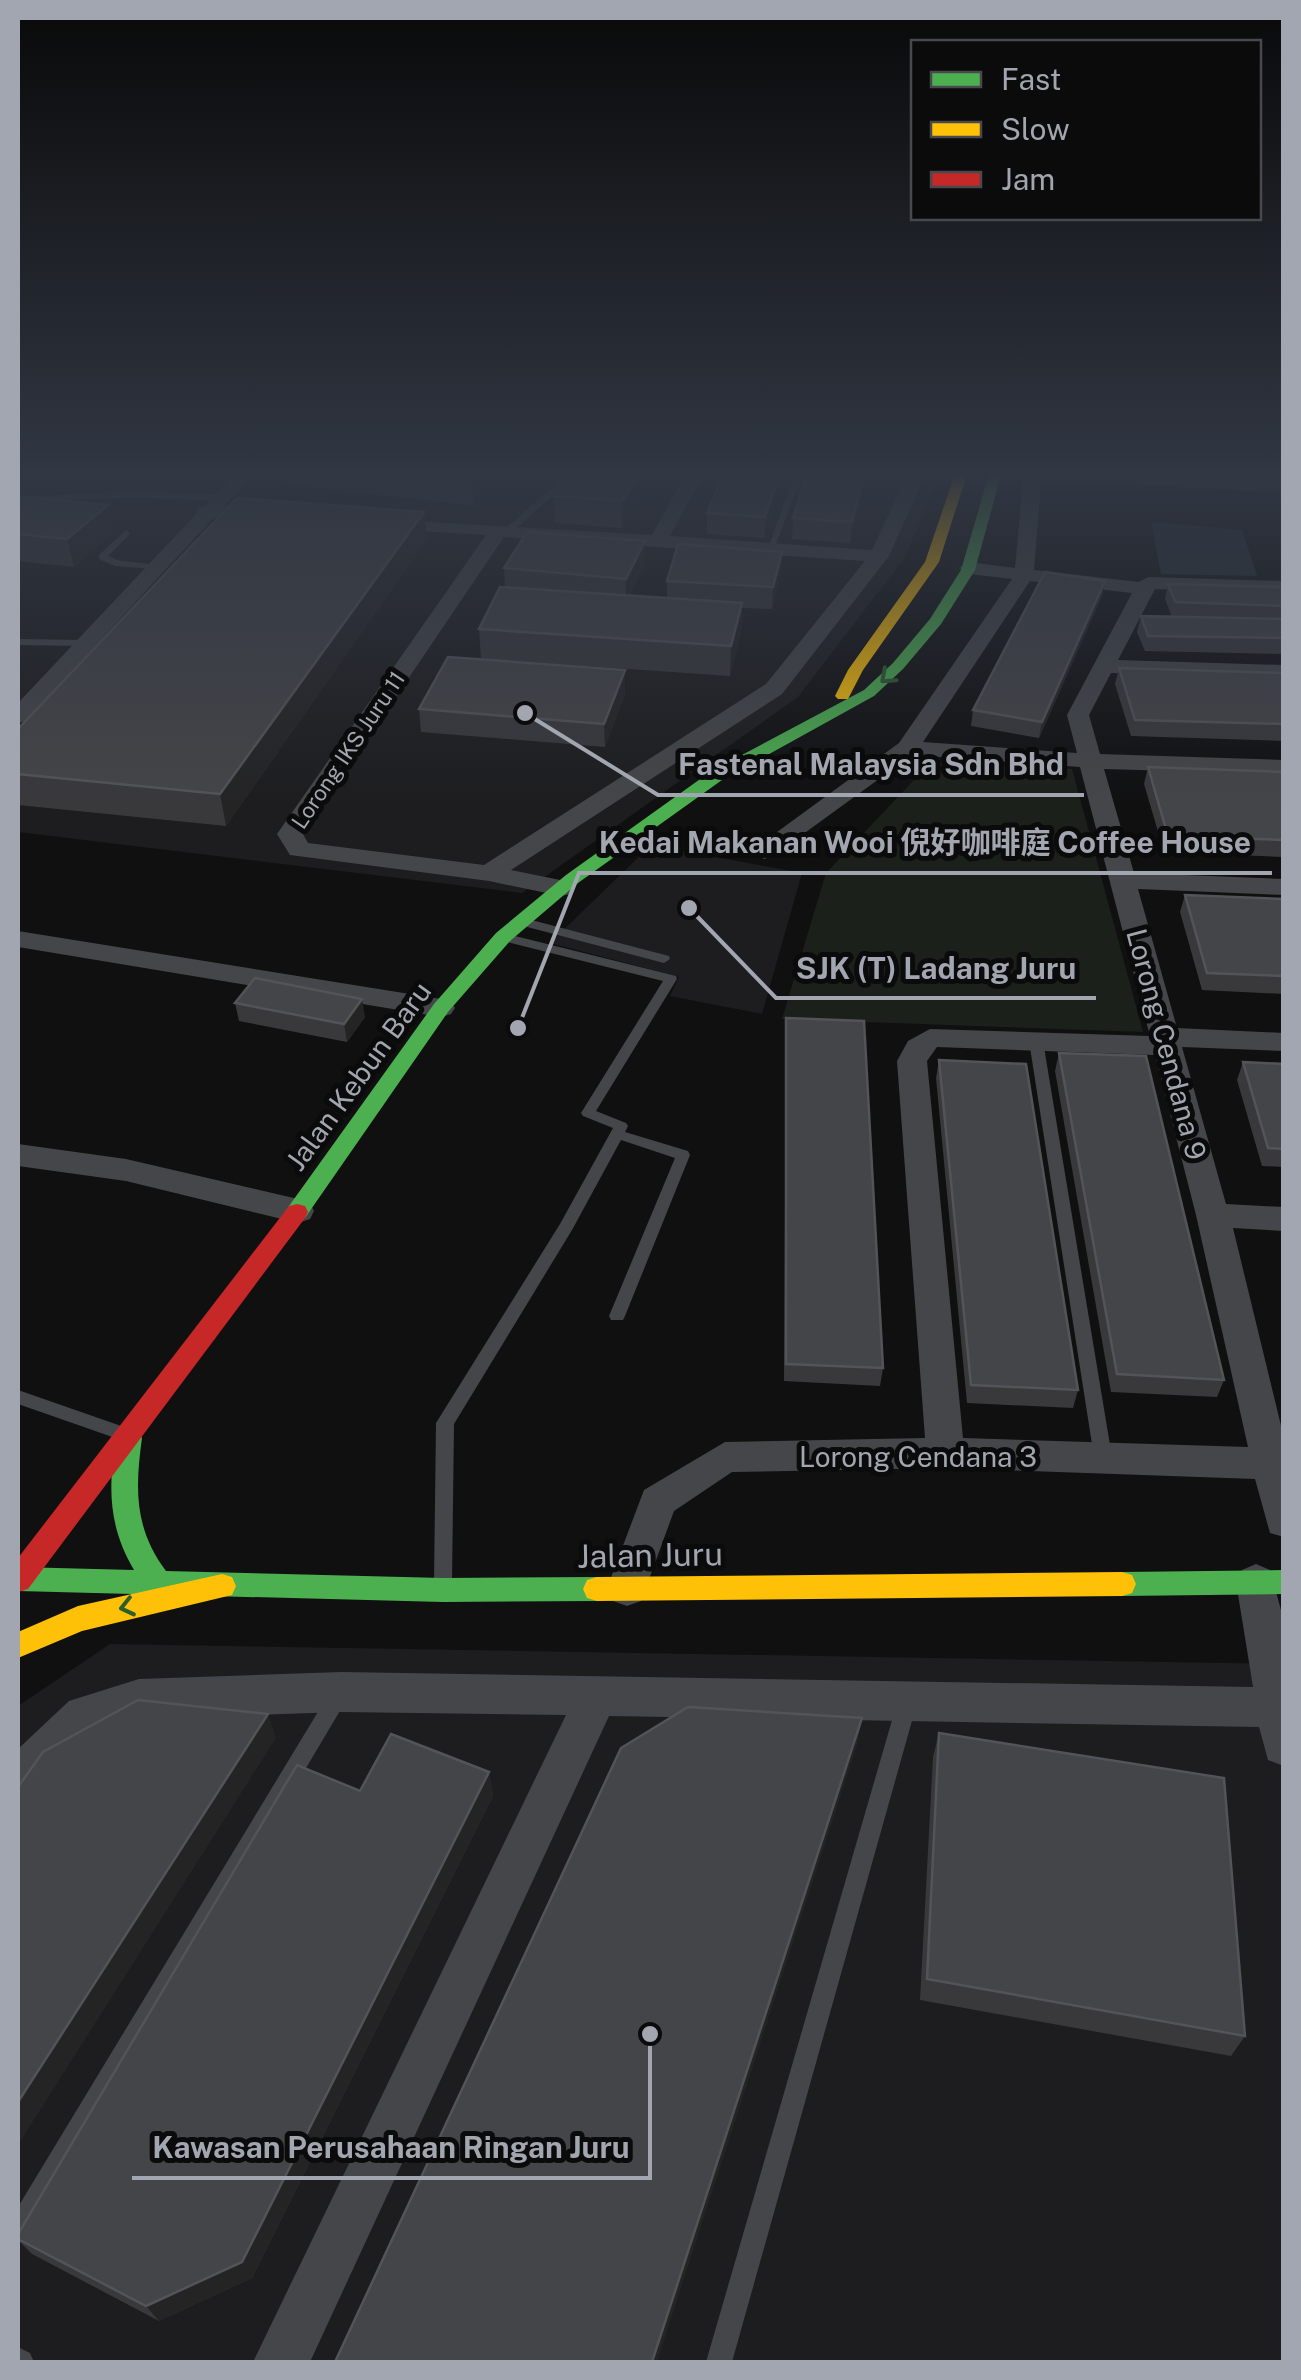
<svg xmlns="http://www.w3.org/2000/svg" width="1301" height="2380" font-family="'Public Sans','Noto Sans SC',sans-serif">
  <rect width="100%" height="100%" fill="#101011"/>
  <path fill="#1d1d1f" d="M18 471H942L905 557 798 697 522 893 18 832Z
    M651 845 802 873 762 1014 670 996 679 977 550 943Z
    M110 1644 1283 1664V2362H18V1706Z"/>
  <path fill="#1b201b" d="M930 763 1072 769 1143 1032 782 1019 826 873Z"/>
  <path fill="#292f34" d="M1151 522 1242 530 1257 576 1161 574Z"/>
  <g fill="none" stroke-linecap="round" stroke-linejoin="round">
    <path fill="#444649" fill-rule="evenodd" d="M571 471H580L511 533H505V529Z
      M796 471H804L774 549 767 551Z
      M140 491 219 495 223 498 219 501 140 497 18 502V497Z
      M126 530 130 533 129 535 108 556 117 560 157 565V569L115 566 99 559V555Z
      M18 639 85 640 90 643 85 646 18 645Z
      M520 917 669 956 670 959 664 963 516 924V918Z
      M503 933 676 976 677 979 596 1111 626 1123 628 1126 625 1132 688 1151 690 1155 625 1316 623 1320H611L609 1316 675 1158 621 1140 572 1230 454 1424 452 1582 450 1588 443 1590 436 1588 434 1582 436 1423 560 1224 613 1128 583 1116 581 1113 663 981 499 940V934Z
      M1036 1037 1043 1041 1112 1457 1109 1462 1103 1464 1097 1462 1094 1457 1029 1041Z
      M18 1390 127 1428 130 1433 127 1438 121 1440 18 1404Z
      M337 1689 344 1692 347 1698 344 1704 27 2239 18 2242V2207L330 1692Z
      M907 1694 914 1697 917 1703 732 2362H706L897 1703 900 1697Z
      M18 2347 30 2353 34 2362H18Z"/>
    <path fill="#444649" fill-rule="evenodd" d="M237 471H256L224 507 273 511V519L214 517 26 721 18 723V703L197 513 198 507 205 506Z
      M687 471H705L670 536 872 550 909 471H927L889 556 782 694 511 870 570 882 574 888 570 894 561 896 489 881 290 855 277 834 486 535 385 529 378 527V519L652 535ZM504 537 865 561 766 684 484 865 308 843 303 834Z
      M1024 471H1042L1034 570 1139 582 1148 577 1284 581V593L1155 589 1118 660 1284 665V679L1111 673 1089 715 1100 754 1284 760V774L1104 769 1134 873 1284 879V895L1138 889 1177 1028 1284 1033V1051L1182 1047 1226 1204 1284 1207V1231L1233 1228 1284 1438V1537L1270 1533 1255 1479 945 1468 732 1472 674 1511 641 1601 627 1606 613 1601 607 1588 644 1490 725 1442 925 1438 897 1061 908 1041 930 1029 1150 1036 1080 767 912 755 773 856 764 859 751 851 899 743 1012 579 969 574 959 568 969 562 1015 568ZM1030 581 1132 593 1067 715 1077 753 923 742ZM937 1047 1155 1055 1196 1215 1248 1447 963 1438 927 1061Z
      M18 931 441 999 451 1002 455 1008 451 1014 441 1017 18 947Z
      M18 1144 126 1159 298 1199 310 1203 314 1211 310 1219 298 1223 126 1181 18 1166Z
      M1256 1564 1270 1570 1284 1621V1766L1268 1760 1259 1727 609 1716 310 2362H253L566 1715 341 1712 139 1719 97 1731 34 1794 18 1800V1749L69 1701 139 1679 341 1672 1253 1687 1236 1582 1242 1570Z"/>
    <path fill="#4caf50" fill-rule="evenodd" d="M990 471H1002L975 570 941 624 903 669 874 696 722 780 578 883 510 941 448 1012 305 1218H289L286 1212 289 1206 434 1004 496 933 566 875 710 772 864 690 893 663 930 619 961 570Z
      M129 1428 138 1431 142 1438C135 1489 134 1528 166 1571L443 1578 597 1577 607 1580 611 1589 607 1598 597 1601 443 1602 18 1591V1567L134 1570C108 1526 108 1487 116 1438L120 1431Z
      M1284 1570V1594L1122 1596 1112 1593 1108 1584 1112 1575 1122 1572Z"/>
    <path fill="#ffc107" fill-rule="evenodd" d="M956 471H968L939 562 863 670 848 699H838L835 696 848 670 925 562Z
      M1122 1572 1132 1575 1136 1584 1132 1593 1122 1596 597 1601 587 1598 583 1589 587 1580 597 1577Z
      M222 1574 232 1577 236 1586 232 1595 82 1631 18 1658V1632L78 1606Z"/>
    <path fill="#c62828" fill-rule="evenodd" d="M297 1204 305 1206 308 1212 305 1218 28 1589 18 1592V1558L289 1206Z"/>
  </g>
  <path fill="#39393c" d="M281 471H506L474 506 283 483Z
    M513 471H556L550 476Z
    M570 471H658L622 528 555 523 554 496Z
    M725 471H787L764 538 707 534V513Z
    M808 471H868L850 543 792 539 793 518Z
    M1074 471H1284V492L1076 482Z
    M18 496 108 505 114 532 74 567 18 561Z
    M427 539 226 826 18 805V729Z
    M645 541V563L629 596 667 598V581L782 552 780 574 772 609 742 608 741 632 730 676 481 659 479 629 505 588 504 568Z
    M1105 581 1102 596 1039 738 971 726 973 710Z
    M1168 584 1284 587V654L1145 651 1137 632 1141 616 1172 617 1165 599Z
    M1119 668 1284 673V741L1131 736 1115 684Z
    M625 670V694L605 747 421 732 419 709Z
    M1148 767 1284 772V857L1164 852 1144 784Z
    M1185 895 1284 899V994L1202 990 1180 912Z
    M235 1003 365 1017 347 1042 239 1021Z
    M786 1018 883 1368 880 1386 784 1381Z
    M1059 1053 1224 1380 1217 1397 1111 1392 1055 1071Z
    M939 1060 1078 1390 1073 1408 967 1403 936 1078Z
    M1243 1062 1284 1064V1167L1262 1166 1237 1080Z
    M939 1733 1245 2036 1231 2056 920 2000 933 1757Z
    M489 1772 493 1796 252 2278 159 2321 32 2254 18 2240V2234L360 1791Z"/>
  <path fill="#242425" d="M479 471H506L474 506 472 479Z
    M641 471H658L622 528V501Z
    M781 471H787L764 538 765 517Z
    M865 471 868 472 850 543 852 522Z
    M108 505 114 532 74 567 67 539Z
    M424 512 427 539 226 826 220 794Z
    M645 541V563L626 601V579Z
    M782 552 780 574 772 609 773 587Z
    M1105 581 1102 596 1039 738 1042 722Z
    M742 603 741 632 730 676 731 646Z
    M625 670V694L605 747 604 724Z
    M362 999 365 1017 347 1042 344 1024Z
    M268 1714 276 1738 18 2145V2102Z
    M862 1718 858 1742 657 2362H652Z
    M489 1772 493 1796 252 2278 159 2321 146 2306Z"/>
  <path fill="#444548" stroke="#535458" stroke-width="2.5" d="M406 471H479L472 479Z
    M570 471H641L622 501 554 496Z
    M725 471H781L765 517 707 513Z
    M808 471H865L852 522 793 518Z
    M1153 471H1284V477Z
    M18 496 108 505 67 539 18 534Z
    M237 498 424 512 220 794 18 774V729Z
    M527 532 645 541 626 579 504 568Z
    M678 544 782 552 773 587 667 581Z
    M1045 572 1105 581 1042 722 973 710Z
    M1168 584 1284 587V606L1175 602Z
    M500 587 742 603 731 646 479 629Z
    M1141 616 1284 619V638L1148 636Z
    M448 657 625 670 604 724 419 709Z
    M1119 668 1284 673V724L1135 720Z
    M1148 767 1284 772V840L1168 836Z
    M1185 895 1284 899V976L1207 973Z
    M255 978 362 999 344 1024 235 1003Z
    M786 1018 864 1021 883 1368 786 1364Z
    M1059 1053 1146 1056 1224 1380 1117 1374Z
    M939 1060 1026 1064 1078 1390 971 1385Z
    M1243 1062 1284 1064V1149L1268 1148Z
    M138 1700 268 1714 18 2102V1787L43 1752Z
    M688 1707 862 1718 652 2362H335L621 1748Z
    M939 1733 1224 1778 1245 2036 927 1979Z
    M391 1734 489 1772 242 2262 146 2306 18 2239V2234L297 1765 360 1791Z"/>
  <defs><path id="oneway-chevron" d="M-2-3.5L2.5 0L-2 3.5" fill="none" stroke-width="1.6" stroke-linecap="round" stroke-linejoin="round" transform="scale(2.5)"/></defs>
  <g stroke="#2c5d2e">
    <use href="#oneway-chevron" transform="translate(887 677) rotate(138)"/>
    <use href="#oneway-chevron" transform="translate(127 1607) rotate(167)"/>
  </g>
  <linearGradient id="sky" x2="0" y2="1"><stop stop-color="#090909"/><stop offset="0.59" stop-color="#313743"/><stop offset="1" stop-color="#313743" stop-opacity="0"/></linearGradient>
  <rect width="1301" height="804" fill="url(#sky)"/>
  <g text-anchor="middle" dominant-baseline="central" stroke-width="10" stroke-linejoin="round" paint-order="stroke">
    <g font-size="22" fill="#a2a6b0" stroke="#0b0b0c">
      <text transform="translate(348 750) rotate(-56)">Lorong IKS Juru 11</text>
    </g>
    <g font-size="28" fill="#a2a6b0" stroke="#0b0b0c">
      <text transform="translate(1167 1044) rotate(75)">Lorong Cendana 9</text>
      <text transform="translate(358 1076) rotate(-54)">Jalan Kebun Baru</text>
      <text x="918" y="1456">Lorong Cendana 3</text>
    </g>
    <g font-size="32" fill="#a2a6b0" stroke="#0b0b0c">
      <text transform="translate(650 1555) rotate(-1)">Jalan Juru</text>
    </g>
  </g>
  <path fill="none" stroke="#a2a6b0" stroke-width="4" d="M525 713L658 795H1084M518 1028L579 873H1272M689 908L776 998H1096M650 2034L650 2178H132"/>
  <g fill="#a2a6b0" stroke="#0b0b0c" stroke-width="4">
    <circle cx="525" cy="713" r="10"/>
    <circle cx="518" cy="1028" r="10"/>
    <circle cx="689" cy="908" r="10"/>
    <circle cx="650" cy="2034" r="10"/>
  </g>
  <g font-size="30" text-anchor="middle" font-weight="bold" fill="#a2a6b0" stroke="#0b0b0c" stroke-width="10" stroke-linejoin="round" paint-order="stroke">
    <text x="871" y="775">Fastenal Malaysia Sdn Bhd</text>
    <text x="925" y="853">Kedai Makanan Wooi 倪好咖啡庭 Coffee House</text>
    <text x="936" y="979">SJK (T) Ladang Juru</text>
    <text x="391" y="2158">Kawasan Perusahaan Ringan Juru</text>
  </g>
  <rect width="1301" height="2380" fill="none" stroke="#a2a6b0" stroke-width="40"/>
  <rect x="911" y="40" width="350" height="180" fill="#0b0b0c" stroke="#47494e" stroke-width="2.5"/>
  <rect x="931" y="72" width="50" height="15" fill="#4caf50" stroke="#47494e" stroke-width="2.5"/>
  <text x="1001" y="90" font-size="30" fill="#a2a6b0">Fast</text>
  <rect x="931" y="122" width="50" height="15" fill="#ffc107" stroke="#47494e" stroke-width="2.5"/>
  <text x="1001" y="140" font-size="30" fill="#a2a6b0">Slow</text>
  <rect x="931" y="172" width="50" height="15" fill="#c62828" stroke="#47494e" stroke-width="2.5"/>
  <text x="1001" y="190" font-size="30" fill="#a2a6b0">Jam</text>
</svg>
